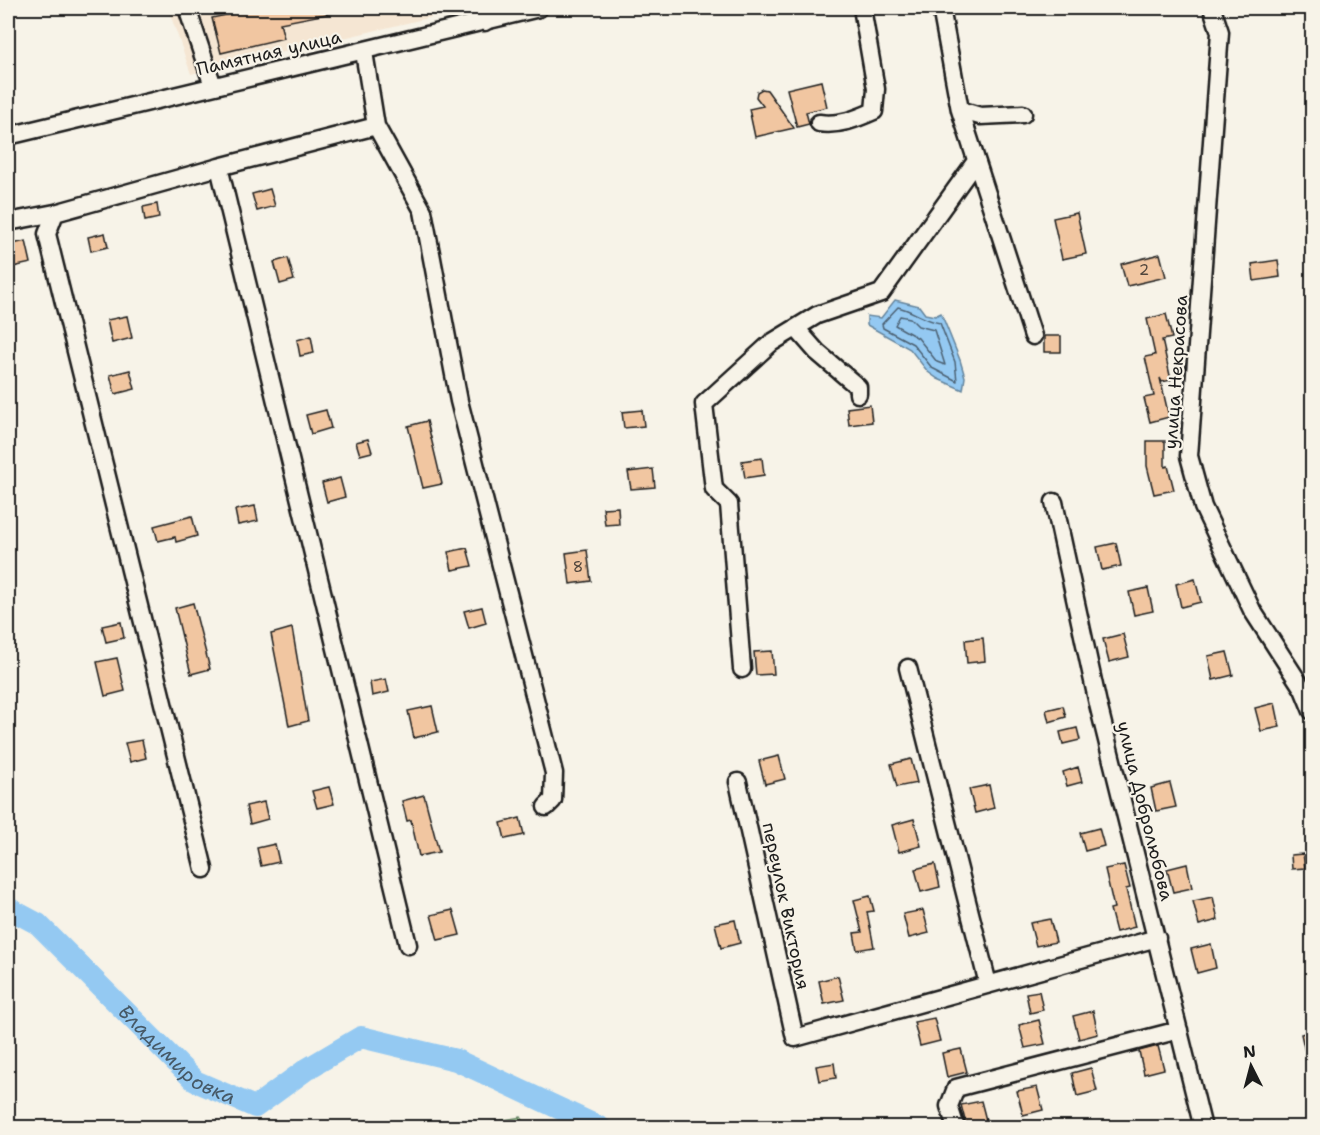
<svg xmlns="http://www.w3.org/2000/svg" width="1320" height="1135" font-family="'Shantell Sans',sans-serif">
  <rect width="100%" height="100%" fill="#f7f3e8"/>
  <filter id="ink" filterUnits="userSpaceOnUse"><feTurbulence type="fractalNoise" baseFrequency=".0167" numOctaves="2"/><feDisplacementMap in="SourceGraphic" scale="12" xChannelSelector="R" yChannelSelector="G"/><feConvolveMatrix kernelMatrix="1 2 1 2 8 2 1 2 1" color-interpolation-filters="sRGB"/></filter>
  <g filter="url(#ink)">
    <path fill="#f5e6d3" d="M168 8H470L191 74Z"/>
    <path fill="#b6ecaf" stroke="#698466" stroke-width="1.5" d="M521 1117 527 1127H465Z"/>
    <path fill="#94c9f2" stroke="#64849c" stroke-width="1.5" d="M895 300 919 306 925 314 935 316 941 313 960 360 965 377 963 390 938 379 928 372 910 349 867 325V316L881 318Z"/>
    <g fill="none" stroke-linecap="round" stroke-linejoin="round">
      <path stroke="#4c6172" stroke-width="1.5" d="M898 307C914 311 923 320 940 323L955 362 957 381 932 368 913 344 883 328 882 324Z
        M900 316 910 318 918 326 934 330 945 365 937 362 918 338 895 325Z"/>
      <path stroke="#94c9f2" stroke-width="22" id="s1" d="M8 908 38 924 195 1081 255 1107 307 1069 361 1037 456 1060 601 1128"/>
    </g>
    <path fill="#f1c6a1" stroke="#1c1c1c" stroke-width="1.5" d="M258 8H331L332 13 280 23 284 38 221 53 212 18Z
      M821 81 827 107 806 112 809 124 797 127 787 89Z
      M762 89 767 90 794 128 755 137 749 109 763 106 756 97 757 92Z
      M270 189 275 206 257 211 252 194Z
      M157 204 159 218 145 221 143 207Z
      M1077 213 1086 254 1062 259 1053 218Z
      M105 233 108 247 91 251 88 237Z
      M26 241 31 263 8 268V245Z
      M1160 254 1166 277 1127 286 1121 264Z
      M288 258 294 280 280 284 274 262Z
      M1278 260 1280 277 1254 281 1252 264Z
      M1166 314 1172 338 1162 340 1171 380 1162 382 1160 378 1169 417 1150 422 1144 398 1154 396 1145 357 1155 355 1147 319Z
      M127 316 132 338 112 343 107 320Z
      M311 336 314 353 300 356 297 340Z
      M1044 336H1061V352H1044Z
      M130 370 135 389 115 394 110 375Z
      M870 405 872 422 849 425 847 408Z
      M326 410 331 428 311 434 306 415Z
      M642 410 644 426 624 428 622 412Z
      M427 421 442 484 423 488 408 426Z
      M368 439 372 452 360 455 356 442Z
      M1147 441H1165V467L1168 466 1174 490 1154 494 1147 466Z
      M762 458 764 475 745 478 742 461Z
      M653 469 655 487 631 489 628 472Z
      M340 478 345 497 327 502 322 483Z
      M255 506 258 521 238 525 235 510Z
      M618 507 619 524 605 525 603 508Z
      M192 516 197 536 176 542 175 537 158 541 154 526Z
      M1116 543 1121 566 1102 570 1097 547Z
      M467 548 472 566 452 570 448 552Z
      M587 550 591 581 570 584 566 553Z
      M1195 579 1201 602 1181 607 1176 584Z
      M1148 588 1153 611 1134 615 1129 592Z
      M193 603 210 669 191 674 175 608Z
      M482 607 486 623 469 628 464 611Z
      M121 622 124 638 106 642 102 626Z
      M292 628 308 721 289 726 271 634Z
      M1123 634 1129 657 1109 662 1103 639Z
      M983 638 985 661 967 663 965 640Z
      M772 651 774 674 756 675 754 652Z
      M1227 652 1233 675 1213 680 1208 656Z
      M117 658 125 691 105 696 97 662Z
      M386 679 389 692 372 696 370 682Z
      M1275 703 1280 727 1261 731 1255 708Z
      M432 706 438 732 414 738 408 711Z
      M1063 706 1066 717 1049 722 1046 710Z
      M1077 728 1080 740 1063 744 1060 732Z
      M142 740 146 758 130 762 125 743Z
      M779 756 785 779 765 784 759 761Z
      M911 759 917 783 897 787 891 764Z
      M1078 767 1082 782 1067 786 1063 772Z
      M1170 783 1176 807 1156 811 1151 788Z
      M989 785 994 808 975 813 969 789Z
      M329 787 334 804 317 808 312 791Z
      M424 795 439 852 419 856 411 820 407 821 402 801Z
      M264 802 268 819 250 824 246 806Z
      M520 818 524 835 505 839 501 823Z
      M914 819 921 846 899 852 892 825Z
      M1099 828 1104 846 1085 851 1080 833Z
      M275 844 279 862 261 866 257 848Z
      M1303 854 1305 868 1292 869 1291 855Z
      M935 864 940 887 921 892 915 869Z
      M1187 864 1192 888 1173 892 1167 869Z
      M1124 865 1130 888 1126 889 1135 927 1116 932 1110 909 1114 908 1105 869Z
      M870 896 874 911 867 912 874 947 857 950 854 933 862 932 854 900Z
      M1213 897 1218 920 1199 925 1193 901Z
      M453 910 460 935 438 940 431 915Z
      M923 910 929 933 909 938 903 914Z
      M1050 919 1056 942 1036 946 1030 923Z
      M735 920 740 943 721 948 715 924Z
      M1211 944 1216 968 1197 973 1191 949Z
      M838 976 844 1000 824 1004 819 981Z
      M1039 991 1043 1010 1030 1013 1026 993Z
      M1093 1011 1098 1034 1079 1039 1073 1016Z
      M934 1018 940 1041 920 1046 914 1022Z
      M1039 1020 1045 1044 1025 1048 1019 1025Z
      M1312 1031V1064L1308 1065 1301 1034Z
      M1158 1046 1164 1069 1144 1074 1139 1051Z
      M961 1049 967 1072 947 1077 942 1053Z
      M834 1063 836 1078 819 1081 816 1066Z
      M1091 1068 1097 1091 1077 1096 1072 1073Z
      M1037 1087 1043 1110 1023 1115 1017 1091Z
      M981 1101 987 1124 967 1128 961 1105Z"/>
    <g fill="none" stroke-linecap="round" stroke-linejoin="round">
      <defs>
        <path id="minor" d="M187 8 213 86
          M481 8 485 22
          M941 8 960 110 1033 336
          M1212 8 1220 32 1189 456 1203 507 1252 610 1303 689 1312 711
          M364 52 376 126 423 211 459 401 554 773 553 800 546 807
          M960 110 980 116 1023 114
          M819 123C839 126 856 119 874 111L876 89 862 8
          M376 126 219 167 408 945
          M8 136 539 8
          M8 222 55 213
          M796 328 817 352 858 387V394
          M1054 502 1098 704 1203 1128
          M908 668 988 984
          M742 669 729 504 714 489 704 404 771 343 817 315 881 293 976 161
          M738 782 795 1038 1157 938
          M204 869 47 234 55 213 219 167
          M956 1128 949 1106 956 1088 1179 1030"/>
      </defs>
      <use href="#minor" stroke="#1c1c1c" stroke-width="21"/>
      <use href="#minor" stroke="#f7f3e8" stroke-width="16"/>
    </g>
  </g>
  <g text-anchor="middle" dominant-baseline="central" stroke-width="4.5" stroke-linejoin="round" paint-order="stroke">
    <g font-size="15" fill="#51463d">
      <text x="1144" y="270">2</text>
      <text x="578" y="567">8</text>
    </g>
    <g font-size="18" fill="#1c1c1c" stroke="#f7f3e8">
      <text transform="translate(269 53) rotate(-13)">Памятная улица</text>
      <text transform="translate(1176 372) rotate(-86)">улица Некрасова</text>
      <text transform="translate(1145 811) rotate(76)">улица Добролюбова</text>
      <text transform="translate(786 906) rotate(78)">переулок Виктория</text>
    </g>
    <g font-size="20" font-style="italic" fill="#465967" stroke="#f7f3e8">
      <text stroke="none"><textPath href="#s1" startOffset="226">Владимировка</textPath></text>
    </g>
  </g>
  <rect width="1320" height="1135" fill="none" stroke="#f7f3e8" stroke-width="30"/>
  <rect x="15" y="15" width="1290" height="1105" fill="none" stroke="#1c1c1c" stroke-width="2" filter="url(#ink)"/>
  <g transform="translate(1251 1066) rotate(354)" stroke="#f7f3e8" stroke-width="4.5" paint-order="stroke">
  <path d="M0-4.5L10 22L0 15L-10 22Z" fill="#1c1c1c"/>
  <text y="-9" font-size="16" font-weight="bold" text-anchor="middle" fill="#1c1c1c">N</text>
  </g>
</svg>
